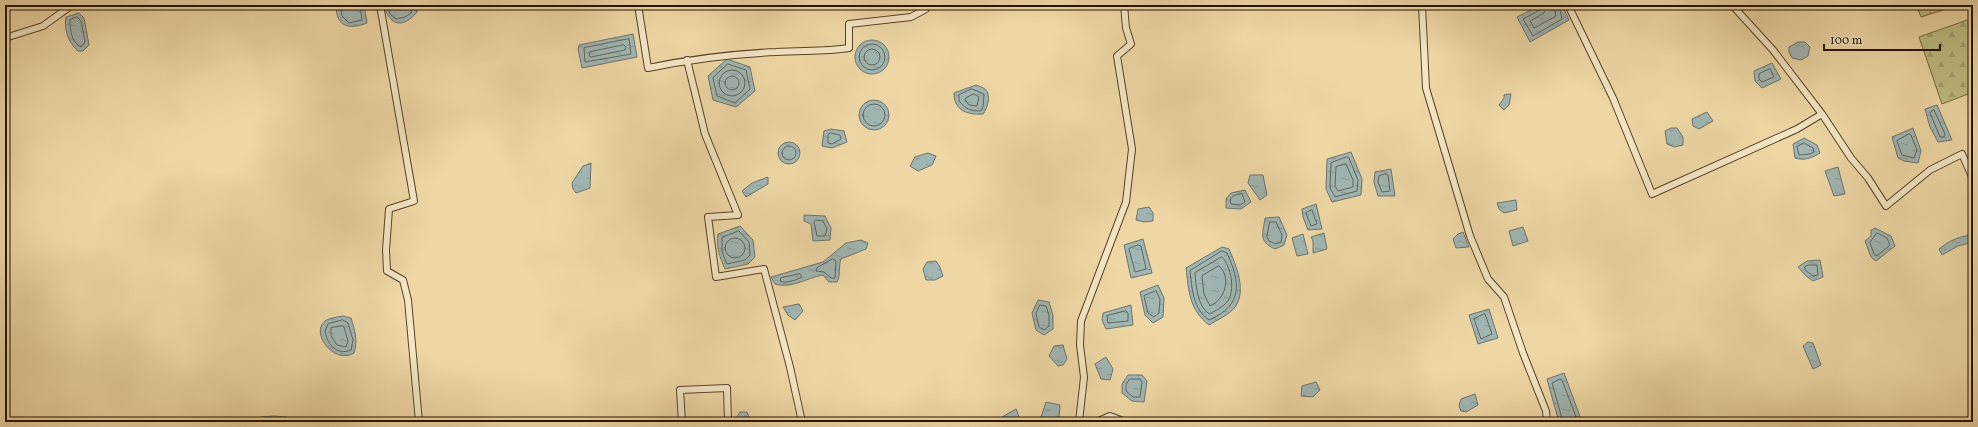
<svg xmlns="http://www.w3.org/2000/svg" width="1978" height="427" font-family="Vollkorn,serif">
  <defs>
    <pattern id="forest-firs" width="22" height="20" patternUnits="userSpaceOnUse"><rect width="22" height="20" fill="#bebd83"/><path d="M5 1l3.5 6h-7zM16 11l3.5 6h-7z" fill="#a3a16f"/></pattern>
    <pattern id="water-ripples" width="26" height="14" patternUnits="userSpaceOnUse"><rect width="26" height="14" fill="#a0b6b3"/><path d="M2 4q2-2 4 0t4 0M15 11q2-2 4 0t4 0" fill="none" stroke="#8a9b98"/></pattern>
  </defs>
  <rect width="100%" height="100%" fill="#eed7a5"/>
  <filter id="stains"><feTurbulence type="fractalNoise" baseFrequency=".005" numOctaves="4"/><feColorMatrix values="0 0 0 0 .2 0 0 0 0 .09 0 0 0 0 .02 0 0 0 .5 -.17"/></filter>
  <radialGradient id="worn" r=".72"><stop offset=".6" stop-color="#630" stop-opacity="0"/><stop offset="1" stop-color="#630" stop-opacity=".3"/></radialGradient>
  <path fill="url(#forest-firs)" stroke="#716742" d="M1916 5H1959L1921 17Z
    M1973 18V92L1942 104 1919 37Z"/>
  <path fill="url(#water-ripples)" stroke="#6e746b" d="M336 5H364L367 23C349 30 336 27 336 5Z
    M384 5H417V12C403 29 389 26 384 5Z
    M1541 5H1562L1569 20 1530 42 1517 17Z
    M79 13 84 18 89 45 83 51H78C68 42 64 30 66 17Z
    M633 34 637 57 582 68 578 49 579 45Z
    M855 57a17 17 0 1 1 34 0a17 17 0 1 1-34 0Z
    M1798 42H1805L1810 47 1808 56 1801 60 1792 58 1789 52V47Z
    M727 59 750 67 755 91 736 107 713 100 708 76Z
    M1772 63 1781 79 1762 88 1755 81 1754 71Z
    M5 72 10 91 5 98Z
    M976 85C978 86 983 87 985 89 992 95 987 109 983 114 968 115 954 111 954 93Z
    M1509 94H1511L1509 105 1504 110 1499 105 1504 98V95Z
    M859 115a15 15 0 1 1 30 0a15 15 0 1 1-30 0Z
    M1937 105 1952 140 1938 142 1930 127 1925 109Z
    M1707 112 1713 121 1699 129 1693 126 1692 119Z
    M1671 128H1677L1683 137V145L1674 147 1667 144 1665 131Z
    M1913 128 1921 151 1918 163 1904 161 1898 158 1892 137Z
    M831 129 844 131 847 142 832 148 822 146 824 131Z
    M1804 138 1817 145 1820 153C1812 158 1804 161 1795 158L1793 144Z
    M778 153a11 11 0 1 1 22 0a11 11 0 1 1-22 0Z
    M1351 152 1362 179 1361 195 1332 202 1326 189 1327 159Z
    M928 153 936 156 932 165 918 171 910 166 915 157Z
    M591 163 590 188 576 193 573 189 572 183 583 166Z
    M1838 167 1845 194 1834 196 1825 171Z
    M1391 169 1395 196H1378L1374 182 1375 172Z
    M1250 175H1263L1267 195 1260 200 1248 183Z
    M768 177V184L746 197 742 191 752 183Z
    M1245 190 1251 202 1241 209 1226 208V199L1231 193Z
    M1516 200 1517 210 1504 213 1499 209 1497 203Z
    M1316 204 1322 229 1308 230 1303 217 1302 209Z
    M1149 207 1153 213V221L1144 222 1136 220 1138 209Z
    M804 215 825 216 831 228 830 240 813 241 811 224 804 221Z
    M1279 217 1287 235 1284 245 1275 249C1258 241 1263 234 1265 218Z
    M740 226 753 240 755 257 748 264 725 269C720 257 716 248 718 234Z
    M1523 227 1528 241 1513 246 1509 231Z
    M1875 228 1891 236 1895 246 1876 261 1871 257 1865 241 1871 236V230Z
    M1463 232 1469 247 1456 248 1453 239 1458 234Z
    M1324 233 1327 249 1313 253V241L1311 237Z
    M1303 234 1308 254 1297 256 1292 238Z
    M1973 235V242L1958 246 1942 255 1939 249C1950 240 1960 236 1973 235Z
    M1143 239 1152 273 1131 278 1124 245Z
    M861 240 868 243 866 249 841 259C838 267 841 275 837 282H829L823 275C806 278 792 289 775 284L771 277 823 262 846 243Z
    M1222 247 1229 249C1236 265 1247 291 1235 307 1229 315 1217 320 1209 325 1189 309 1189 292 1186 268Z
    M1820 260 1823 277 1813 281 1806 276 1798 267 1807 261Z
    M936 261 940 267 943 276 935 280H926L923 269 927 262Z
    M1158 285 1164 298 1163 317 1153 323 1145 315 1140 292Z
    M1038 300 1049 302 1053 315V329L1044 335 1036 330 1032 313Z
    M799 304 803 311 795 320 788 315 783 307Z
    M1131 305 1133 325 1106 329 1102 320 1103 313Z
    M1489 309 1498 338 1478 344 1469 315Z
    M343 316 351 318C355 330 358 341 354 353 334 365 310 333 325 321 329 318 338 317 343 316Z
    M1808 342 1813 343 1821 365 1813 369 1803 346Z
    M1063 345 1067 359 1063 365 1058 366 1049 356 1054 346Z
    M1106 357 1113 369 1110 380 1101 379 1095 364Z
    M1564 373 1582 422H1559L1547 379Z
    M1128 375H1142L1147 381 1144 402 1132 401 1122 393V384Z
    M1316 382 1320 390 1313 397 1301 396 1302 386Z
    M1475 394 1478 405 1466 412 1461 411 1459 406 1461 399Z
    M1046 402 1060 405 1059 419 1056 422H1042L1040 420Z
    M1016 409 1021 422H1002V417Z
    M740 412H747L751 422H734Z
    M274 416 287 417 291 422H245L262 417Z"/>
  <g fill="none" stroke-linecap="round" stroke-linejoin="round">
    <path stroke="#62645a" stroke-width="1" d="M340 5 342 16 349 23 362 20 360 5
      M388 5 390 14 396 19 405 17 411 13 413 5
      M1542 5 1540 10 1523 19 1533 36 1562 19 1559 5
      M1547 5 1544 13 1530 21 1534 28 1556 16 1554 5
      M77 17 81 21 85 42 81 47C71 42 70 30 70 20Z
      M629 39 631 54 585 62 584 48Z
      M859 57a13 13 0 1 1 26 0a13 13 0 1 1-26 0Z
      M624 45 626 47 625 50 591 57 589 56 590 52Z
      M864 57a8 8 0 1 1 16 0a8 8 0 1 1-16 0Z
      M728 64 746 70 750 89 735 103 717 96 713 78Z
      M1770 69 1774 77 1762 82 1759 79V74Z
      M719 83a13 13 0 1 1 26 0a13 13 0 1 1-26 0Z
      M725 83a7 7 0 1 1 14 0a7 7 0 1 1-14 0Z
      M972 89 984 94 983 107 981 111C970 111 966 109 959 101V95Z
      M974 94 979 97 977 106 969 105 965 100 966 98Z
      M863 115a11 11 0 1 1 22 0a11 11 0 1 1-22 0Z
      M1934 110 1945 134 1944 137H1940L1930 113Z
      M831 133 840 135 841 139 832 144 828 143V135Z
      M1909 134 1911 135 1917 150 1914 158 1902 155 1897 141Z
      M1804 143 1813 148 1814 152 1810 154 1799 155 1797 147Z
      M782 153a7 7 0 1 1 14 0a7 7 0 1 1-14 0Z
      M1347 157 1349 158 1358 180 1357 191 1335 197 1330 188 1331 163Z
      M1346 164 1353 180V187L1338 191 1335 186 1336 167Z
      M1386 174 1388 175 1390 191 1382 192 1378 182 1379 176Z
      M1242 194 1245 202 1240 205 1231 204 1230 200 1233 196Z
      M1312 210 1317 224 1311 226 1306 213Z
      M816 220 823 221 827 229 825 236H817L814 222Z
      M1270 222H1276L1282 235 1281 242 1276 244 1269 241 1267 237Z
      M739 231 749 242 750 255 745 260 727 264 722 252V238Z
      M1877 233 1887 238 1890 245 1877 256 1874 254 1870 243Z
      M725 248a10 10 0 1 1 20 0a10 10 0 1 1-20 0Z
      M1138 245 1141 246 1146 269 1135 272 1129 249Z
      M1222 251 1227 253C1240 282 1244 305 1209 320 1193 309 1192 289 1190 271Z
      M1222 257C1231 266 1236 291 1227 302 1224 306 1214 312 1209 314 1197 305 1196 286 1195 273Z
      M833 259 836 261 835 278H831L824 272 816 271 817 268Z
      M1809 265H1817L1818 275 1813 276 1805 270V267Z
      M1219 266C1232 277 1225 300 1210 306L1204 294 1202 276Z
      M800 274 802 277C796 280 786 284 780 281L781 278Z
      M1156 291 1160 299 1159 313 1154 317 1148 313 1144 296Z
      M1040 305 1046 306 1049 315V326L1044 330 1039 327 1036 314Z
      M1126 311 1128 313V321L1108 323 1107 316Z
      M1485 314 1492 334 1481 339 1474 319Z
      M343 320 348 323 353 340 351 350C337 356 327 344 325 331L328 324Z
      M342 326 344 327 348 341 346 347 337 345 331 336V328Z
      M1130 379H1140L1142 382 1140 397H1133L1126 391V385Z
      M1563 422 1552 383 1560 379 1562 380 1578 422"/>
    <defs>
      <path id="minor" d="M380 5 414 201 389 209 386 250 387 271 403 280 408 300 419 422
        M638 5 648 68C691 59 732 54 776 52 801 50 824 52 849 48V24L911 17 926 9V5
        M1422 5 1426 88 1470 236 1488 279 1504 297 1523 353 1546 411 1547 422
        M1568 5 1613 98 1652 194 1797 129 1822 114 1851 158 1868 178 1886 206 1930 170 1962 154 1973 179
        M1732 5 1773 50 1822 114
        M5 38 43 26 72 5
        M687 60 705 134 738 215 708 217 716 277 764 269 790 367 802 422
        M682 422 680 390 727 388 728 422
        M1079 422 1084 377 1080 345 1081 321 1126 202 1132 149 1117 56 1131 44 1126 28 1124 5
        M1096 422 1110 416 1126 422"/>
    </defs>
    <use href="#minor" stroke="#564229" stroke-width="8"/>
    <use href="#minor" stroke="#f4e5c4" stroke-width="6"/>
  </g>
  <rect width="1978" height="427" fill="none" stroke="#eed7a5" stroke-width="20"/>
  <rect x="6" y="6" width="1966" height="415" fill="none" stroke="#241100" stroke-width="2"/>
  <rect x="10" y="10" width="1958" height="407" fill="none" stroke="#241100"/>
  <path d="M1824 44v6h116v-6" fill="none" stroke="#241100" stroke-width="2"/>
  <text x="1830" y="44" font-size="12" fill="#241100" stroke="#f4e5c4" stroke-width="3" paint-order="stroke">100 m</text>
  <rect width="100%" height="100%" filter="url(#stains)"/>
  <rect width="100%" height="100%" fill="url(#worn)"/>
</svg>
